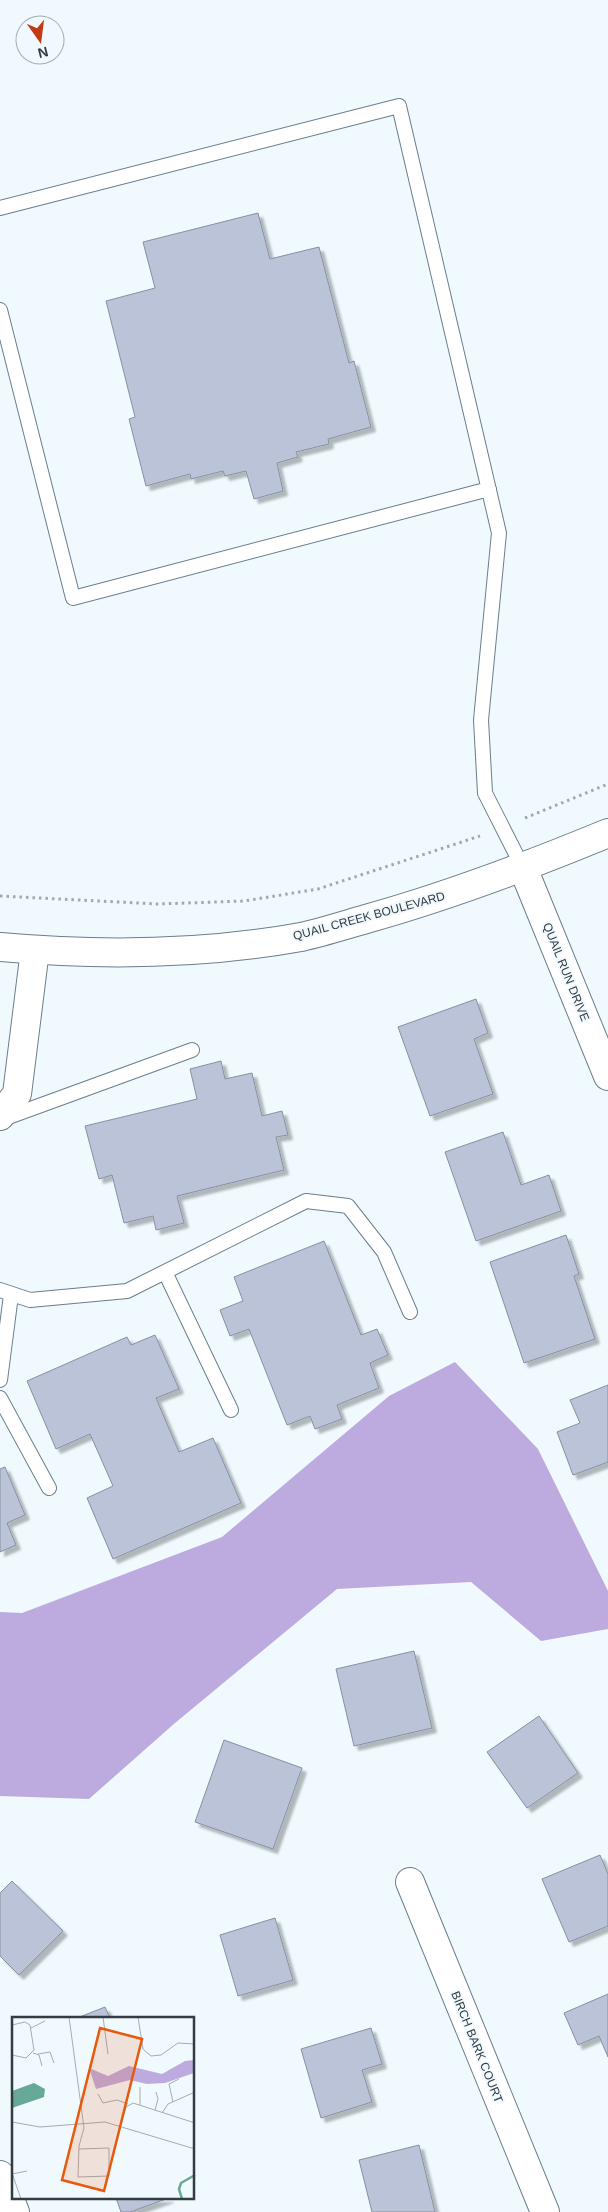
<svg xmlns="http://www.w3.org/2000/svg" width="608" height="2212" font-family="Helvetica,sans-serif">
  <defs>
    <filter id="shadow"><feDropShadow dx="4.5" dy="4.5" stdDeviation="1" flood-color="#0004"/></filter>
  </defs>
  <rect width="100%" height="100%" fill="#f0f9fe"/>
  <path fill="#bdabdf" d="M455 1362 538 1449 608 1591V1629L541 1641 471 1582 337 1589 175 1723 89 1799 0 1796V1612L22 1613 222 1537 389 1396Z"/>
  <path fill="#bac3d7" stroke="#888fa3" filter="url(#shadow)" d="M258 213 270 259 319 247 349 363 354 361 371 427 328 439 329 444 296 452 298 457 277 463 283 491 254 499 246 471 225 476 223 471 191 479 190 474 146 486 129 419 135 417 106 301 155 288 143 242Z
    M476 999 488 1033 474 1039 493 1094 430 1116 398 1027Z
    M221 1061 225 1079 252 1073 262 1116 282 1111 288 1135 276 1137 284 1170 177 1196 184 1223 156 1230 153 1216 124 1223 112 1175 99 1179 85 1126 197 1099 190 1069Z
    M503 1132 521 1185 549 1175 561 1211 476 1241 445 1152Z
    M566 1235 579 1274 574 1276 595 1339 524 1363 490 1262Z
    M324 1241 361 1335 377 1329 388 1355 370 1363 379 1388 337 1405 342 1419 315 1429 310 1416 287 1425 249 1329 230 1336 220 1310 243 1301 234 1277Z
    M155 1335 179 1389 156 1398 179 1452 213 1438 241 1503 113 1559 87 1498 113 1486 90 1434 56 1449 27 1381 127 1337 131 1345Z
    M608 1385V1462L573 1475 557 1432 580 1423 570 1400Z
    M5 1467 25 1515 7 1523 16 1545 0 1552V1469Z
    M414 1651 432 1728 354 1746 336 1669Z
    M539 1716 578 1773 527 1808 487 1752Z
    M224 1740 302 1768 273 1849 195 1822Z
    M600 1855 608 1874V1926L569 1942 542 1879Z
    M12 1881 63 1931 19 1975 0 1956V1893Z
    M275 1918 293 1980 238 1996 220 1935Z
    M608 1994V2057L599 2036 578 2045 564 2013Z
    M105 2007 110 2018H77Z
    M371 2028 382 2064 362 2070 372 2102 321 2118 301 2049Z
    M419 2145 435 2212H372L359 2160Z
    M116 2198H169L130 2212H121Z"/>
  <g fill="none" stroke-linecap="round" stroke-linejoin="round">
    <defs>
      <path id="lane" d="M0 208 399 106 499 533 481 720 485 793 523 868
        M0 310 73 598 489 489
        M3 1119 192 1050
        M165 1272 231 1410
        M0 1290 30 1300 127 1291 306 1201 348 1206 384 1252 410 1312
        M0 1380 11 1295
        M0 1398 49 1488"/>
      <path id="street" d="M523 868 608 1076
        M0 1116 17 1094 35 950
        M410 1882 545 2212
        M0 2175 15 2212"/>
      <path id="secondary" d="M0 947C101 956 201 955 301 937 323 932 345 925 366 919 449 896 528 866 608 833"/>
    </defs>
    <use href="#lane" stroke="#6a7e8b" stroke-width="16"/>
    <use href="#street" stroke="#6a7e8b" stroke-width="30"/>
    <use href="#secondary" stroke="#6a7e8b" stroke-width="30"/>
    <path stroke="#a0a9ae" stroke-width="3" stroke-dasharray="2.5 4" stroke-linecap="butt" d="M525 818 608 784
      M0 896 158 904 244 901 318 889 480 836"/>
    <use href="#lane" stroke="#fff" stroke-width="14"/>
    <use href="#street" stroke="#fff" stroke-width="28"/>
    <use href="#secondary" stroke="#fff" stroke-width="28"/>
  </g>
  <g text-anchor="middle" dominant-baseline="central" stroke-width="4" stroke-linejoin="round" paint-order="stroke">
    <g font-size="12" fill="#333c41" stroke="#f0f9fe">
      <text transform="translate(369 916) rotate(-15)">QUAIL CREEK BOULEVARD</text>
      <text transform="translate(566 972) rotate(68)">QUAIL RUN DRIVE</text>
      <text transform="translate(477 2047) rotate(68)">BIRCH BARK COURT</text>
    </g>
  </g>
  <g transform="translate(12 2017)">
    <rect width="182" height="182" fill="#f0f9fe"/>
    <path d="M182 43V56L153 66 135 67 118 63 84 72 77 51 96 59 117 49 150 57 173 44Z" fill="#bdabdf"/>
    <path d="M22 66 33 72 32 80 0 91V74Z" fill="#66a996"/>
    <path fill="none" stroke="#66a996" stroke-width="2.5" d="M170 182 167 172 169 166 183 158"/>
    <path fill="none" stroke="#a4adb2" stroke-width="1" d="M57 0 72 111 67 129 66 160 97 159V131L67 132M91 0 96 37M126 0 131 32 139 39 149 38 166 26 183 27M0 8 13 5 18 8 22 33 14 41 0 38M19 11 33 4M21 36 27 38 30 49M26 37 38 35 42 46M86 77 91 86 105 83 116 87M161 85 157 67 167 62M128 88V70M143 93 146 82 144 75M150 96 156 87 183 75M0 105 28 110 93 105 183 132M108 109 114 90 121 86 183 106M0 156 9 182M0 157 15 154"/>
    <path fill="#e8590c" fill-opacity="0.15" stroke="#e8590c" stroke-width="2.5" d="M88 11 130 22 92 174 50 163Z"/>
    <rect width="182" height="182" fill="none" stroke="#333c41" stroke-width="2.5"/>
  </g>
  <g transform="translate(40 40) rotate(166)"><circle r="24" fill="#f0f9fe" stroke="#a4adb2"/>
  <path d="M0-4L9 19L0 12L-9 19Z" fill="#c33a16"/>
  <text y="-8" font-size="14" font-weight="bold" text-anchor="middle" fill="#333c41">N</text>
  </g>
</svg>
